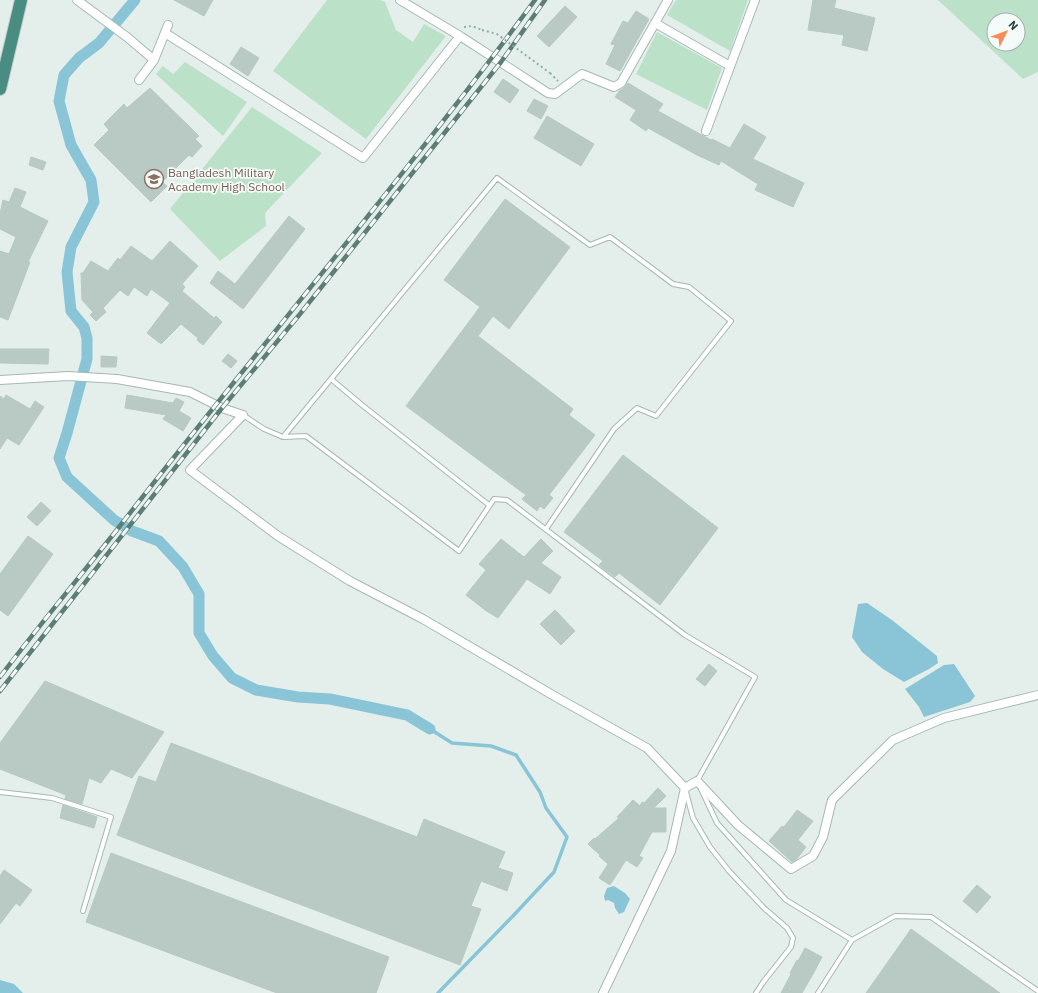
<svg xmlns="http://www.w3.org/2000/svg" width="1038" height="993" font-family="'IBM Plex Sans',sans-serif">
  <rect width="100%" height="100%" fill="#e4efeb"/>
  <path fill="#bce1c9" fill-rule="evenodd" d="M327 0H380L385 2 396 30 413 42 424 24 446 36 366 139 273 71Z
    M676 0H748L730 51 667 15Z
    M938 0H1038V72L1023 79ZM994 20H1018V44H994Z
    M657 32 722 68 707 110 636 74Z
    M185 62 247 102 223 136 156 74 163 66 173 74Z
    M252 107 322 153 265 213 266 226 220 261 170 209Z"/>
  <path fill="#89c5d7" d="M867 603 892 620 937 656 938 663 929 669 904 682 883 669 862 652 852 637 858 604Z
    M954 664 975 696 970 702 924 717 919 707 905 689 944 665Z
    M614 886 625 893 630 899 624 912 619 914 615 908 614 903 608 900 605 901 604 896 607 888Z
    M0 980 14 984 23 993H0Z"/>
  <g fill="none" stroke-linecap="round" stroke-linejoin="round">
    <path stroke="#89c5d7" stroke-width="3.5" d="M430 729 452 743 491 746 516 755 540 792 546 808 567 837 554 872 512 917 438 993"/>
    <path stroke="#89c5d7" stroke-width="11" d="M135 0 99 43 79 58 64 75 59 101 71 145 91 180 94 202 71 247 67 272 71 311 84 327 87 338V359L67 433 59 458 67 477 114 520 132 531 159 541 183 567 199 594V633L213 656 232 678 256 690 298 697 330 699 407 715 430 729"/>
  </g>
  <path fill="#b9cac4" stroke="#b6c9c3" d="M174 0H213L204 16Z
    M813 0H836L834 8 875 18 867 51 842 45 844 35 808 30Z
    M565 6 577 17 549 47 537 36Z
    M636 11 649 19 620 71 606 64 615 45 611 44 623 21 628 23Z
    M241 47 259 58 248 76 230 64Z
    M503 79 519 90 510 103 494 92Z
    M628 83 663 104 658 111 711 140 712 139 730 148 744 124 766 137 753 159 804 183 793 207 755 190 758 184 721 161 719 165 697 155 648 128 646 131 630 120 636 110 615 97 620 90 624 88Z
    M150 88 199 136 195 139 202 146 192 157 189 155 162 182 167 186 151 202 94 145 109 130 104 124 124 104 127 108Z
    M534 99 548 106 541 119 527 111Z
    M547 116 594 144 581 166 534 138Z
    M31 157 46 162 43 170 29 165Z
    M15 188 26 192 20 207 48 221 28 262H30L8 320 0 317V251L9 254 16 237 0 229V214L3 200 9 202Z
    M505 199 570 247 509 329 493 316 478 336 573 409 569 415 595 435 549 495 553 498 544 509 540 506 537 511 522 499 526 495 406 406 480 307 444 280Z
    M289 216 305 229 243 309 210 283 218 271 235 284Z
    M170 241 198 266 182 284 185 287 182 291 214 318 216 316 222 322 203 345 197 340 198 338 181 324 161 344 147 333 170 303 151 289 147 296 134 287 128 296 120 290 103 308 106 312 96 321 90 315 93 312 82 300 81 273H83L91 261 108 271 118 258 120 260 131 246 152 261Z
    M0 349H49L48 364 0 363Z
    M228 354 237 361 231 368 222 361Z
    M101 356 117 357 116 367H101Z
    M6 395 30 409 35 401 44 407 19 445 7 438 0 449V396L4 399Z
    M127 395 173 403 176 398 184 402 179 411 191 418 183 431 163 419 166 415 125 408Z
    M623 455 718 528 660 605 619 573 615 577 599 565 603 561 564 532Z
    M41 502 51 511 37 526 27 517Z
    M28 536 53 554 8 616 0 610V574Z
    M501 539 524 557 541 539 553 551 541 563 561 577 550 594 527 579 498 618 485 610 466 595 486 570 479 564Z
    M555 610 575 631 561 645 540 624Z
    M709 664 717 671 705 686 696 679Z
    M45 681 164 732 132 778 111 769 101 783 89 778 82 804 65 799 66 795 0 769V743Z
    M171 743 417 837 424 819 505 852 498 868 513 873 507 891 481 881 471 906 481 909 460 965 117 835 139 776 156 782Z
    M658 788 666 796 654 808H666V832H652L639 856 643 858 637 867 626 860 610 885 599 878 608 864 599 856 600 855 588 844 594 838 595 839 619 818 617 817 633 800 640 806 642 802 644 803Z
    M63 805 97 817 94 828 60 818Z
    M797 810 813 821 798 840 806 847 796 860 792 862 769 841 782 826 784 827Z
    M111 853 389 957 376 993H277L86 922Z
    M4 870 32 890 20 906 16 903 0 924V876Z
    M977 885 991 897 977 913 963 901Z
    M911 929 1000 993H866Z
    M805 948 822 957 813 974 802 993H781L791 974 790 973 797 960 798 961Z"/>
  <g fill="none" stroke-linecap="round" stroke-linejoin="round">
    <defs>
      <path id="service" d="M331 379 362 405 489 505
        M243 415 264 429 283 437 497 178 590 245 610 237 673 284 689 287 731 321 656 416 637 408 614 429 546 529
        M283 437 306 436 459 551 494 499 507 500 685 635 755 677 697 781 698 782
        M701 789 717 823 786 900 852 940
        M0 792 52 798 111 817 83 911
        M686 792 693 818 710 847 729 871 764 908 787 928 793 938 791 947 764 981 756 993
        M818 993 852 940 895 916 931 917 1038 991"/>
      <path id="minor" d="M77 0 127 37 154 60 139 80
        M400 0 460 36 548 93 555 94 582 74 614 87 621 83 655 23 730 66
        M655 23 668 0
        M165 33 363 158 460 36
        M154 60 168 25
        M706 131 755 0
        M0 380 68 376 117 379 190 392 222 408 243 415 190 470 278 536 350 581 423 619 556 697 647 748 685 788 697 781 738 825 791 869 813 856 823 837 832 800 893 740 944 718 1038 695
        M603 993 671 851 685 788"/>
      <path id="trunk" d="M0 89 21 0"/>
    </defs>
    <use href="#service" stroke="#a6b8b3" stroke-width="6"/>
    <use href="#minor" stroke="#a6b8b3" stroke-width="10"/>
    <use href="#trunk" stroke="#c1cac8" stroke-width="14"/>
    <path stroke="#82b4a9" stroke-width="2" stroke-dasharray="2 3" stroke-linecap="butt" d="M464 27 472 26 482 30
      M550 73 558 81"/>
    <use href="#service" stroke="#fff" stroke-width="4"/>
    <use href="#minor" stroke="#fff" stroke-width="8"/>
    <use href="#trunk" stroke="#488c82" stroke-width="12"/>
    <defs>
      <path id="rail" d="M0 677C37 628 77 580 116 531 254 353 401 182 535 0
        M0 691 222 408 300 314 501 62 545 0"/>
    </defs>
    <use href="#rail" stroke="#5d7d77" stroke-width="4.5"/>
    <use href="#rail" stroke="#f5fbf8" stroke-width="3" stroke-dasharray="9" stroke-linecap="butt"/>
    <path stroke="#82b4a9" stroke-width="2" stroke-dasharray="2 3" stroke-linecap="butt" d="M482 30 497 34 550 73"/>
  </g>
  <defs>
    <symbol id="university-ring" viewBox="-11 -11 22 22"><circle r="9.5" fill="#f5fbf8" stroke="#8d6e63" stroke-width="1.5"/><path d="M0-5L7-2L0 1L-7-2ZM-4 1L0 2.5L4 1V4Q0 6-4 4Z" fill="#8d6e63"/></symbol>
  </defs>
  <g fill-rule="evenodd">
    <use href="#university-ring" x="143" y="168" width="22" height="22"/>
  </g>
  <g text-anchor="middle" dominant-baseline="central" stroke-width="3.5" stroke-linejoin="round" paint-order="stroke">
    <g font-size="12" fill="#785e54" stroke="#f5fbf8" text-anchor="start">
      <text x="168" y="172">Bangladesh Military<tspan x="168" dy="14">Academy High School</tspan></text>
    </g>
  </g>
  <g transform="translate(1006 32) rotate(48)"><circle r="19" fill="#f5fbf8" stroke="#a1b1ad"/>
  <path d="M0-3L7 15L0 10L-7 15Z" fill="#fb8c55"/>
  <text y="-6" font-size="11" font-weight="bold" text-anchor="middle" fill="#22423c">N</text>
  </g>
</svg>
